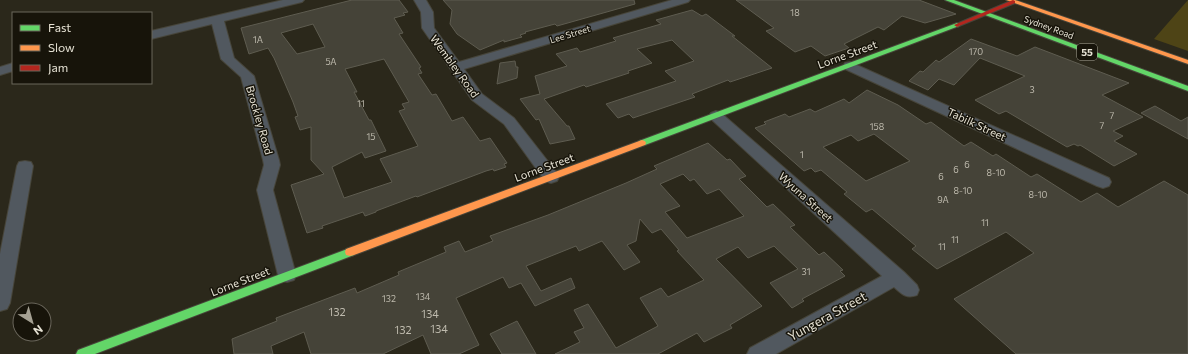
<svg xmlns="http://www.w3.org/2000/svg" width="1188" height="354" font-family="Commissioner,sans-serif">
  <rect width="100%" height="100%" fill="#2b281b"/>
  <path fill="#4e4416" d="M1188 0V51L1154 39Z"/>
  <path fill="#454338" stroke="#5e5c50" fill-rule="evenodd" d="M352 0H399L408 12 403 13 405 15 394 18 403 33 399 34 421 67 419 68 422 73 418 74 432 95 436 94 452 121 463 117 480 141 490 138 507 163 504 164 506 167 494 171 493 169 486 171 417 197 416 196 376 211V212L365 216 363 212 322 226 323 228 307 233 291 185 324 174 311 160V127L300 130 295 117 298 116 293 102 274 58 268 48 249 54 241 28ZM313 24 325 47 297 54 281 33ZM384 59 409 102 402 104 405 109 399 111 418 146 380 159 392 182 344 198 332 167 362 152 365 158 386 151 371 120H369L354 92H357L345 69Z
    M443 0H634L635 4 557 26 555 24 525 32 526 33 520 35 522 37 504 42V40L480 50 457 34 450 24 452 10Z
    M736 0H919L956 14 925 23 902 16 884 30 878 27 844 44 849 48 825 56 811 46 795 52 766 31 774 28Z
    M692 10 702 16 706 14 735 36H732L772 68 730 82 728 80 692 94 695 97 633 118 629 114 618 118 606 104 676 81 665 71 694 61 672 40 637 49 652 63 628 71 629 73 586 87 584 85 544 99 567 126H569L575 139 550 144 539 119 536 120 520 99 540 94 535 76 567 66 556 54 577 48 580 52 616 41 613 38 661 24 656 20Z
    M971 39 1017 56 1035 47 1129 83 1102 95 1143 117 1113 131 1123 136 1114 141 1137 154 1114 166 1080 145 1078 146 1074 144 1067 147 1006 111 999 114 975 100 1025 76 980 58 954 85 939 79 928 90 909 81 920 71 923 72 936 60 939 62Z
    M515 61 516 67H518L517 78 497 84 500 63Z
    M867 90 898 105 926 124 931 122 964 146 971 142 993 156 996 154 1031 177 1037 174 1081 202 1097 193 1118 207 1164 181 1188 195V354H1016L954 299 1034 253 1006 232 937 269 912 249 916 246 872 209 866 212 844 194 847 192 821 170 815 172 811 168 804 171 755 128 766 124 764 122 785 114 789 117 810 109 815 112 844 99 849 103ZM874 134 910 161 866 181 823 147 851 135 858 141Z
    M1155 106 1181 121 1188 117V139L1141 113Z
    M708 143 727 160 730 159 746 176 739 179 767 207 773 204 795 225 790 227 819 255 824 252 843 270 840 271 845 276 802 299 804 301 792 308 770 283 798 269 774 246 748 258 738 247 716 259 762 306 730 325 732 328 704 342 697 333 658 354H555L580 342 574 332 584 328 574 310 588 304 616 348 658 326 640 298 661 288 668 297 704 280 677 251 679 250 661 229 652 233 640 219 636 241 627 245 640 262 624 270 602 241 579 251 576 246 526 266 541 291 571 278 575 288 535 306 521 283 509 288 503 277 456 298 479 345 459 354H431L423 335 383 354H311L304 332 271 346 273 354H234L232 339 277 321 276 318 355 288 357 293 399 275 398 272 446 252 444 247 459 241 465 252 493 241 490 236 548 215 626 183 657 169 654 166ZM683 174 690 181 694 179 707 194 719 189 744 216 687 238 665 212 680 206 660 184Z
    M517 321 536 354H502L490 334Z"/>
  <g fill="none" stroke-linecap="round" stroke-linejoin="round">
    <defs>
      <path id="street" d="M283 0H304L302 2 224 21 234 58 254 76 279 160 280 165 273 190 296 275 294 280 287 282 280 280 278 275 257 190 264 165 263 160 241 77 221 59 212 24 151 39V31Z
        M414 0H426L433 12 434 28 459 62 672 0H690L688 2 464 69 482 94 514 118 557 173 559 177 557 181 551 183 545 181 504 124 472 100 422 28 421 12Z
        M850 62 1109 178 1111 182 1109 186 1103 188 1097 186 845 69 843 66 845 63Z
        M13 63V71L0 75V67Z
        M716 111 721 113 904 272 917 285 919 290 917 295C906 299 902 294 894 287L776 354H747L750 348 882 276 711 119 709 116 711 113Z
        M25 161 31 162 33 166 10 303 7 309 0 311V254L17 166 19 162Z"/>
      <path id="fast" d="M945 0H954L1188 86V91Z
        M957 23 960 25 959 26 645 145H639L638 143 639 141Z
        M350 248 354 249 355 252 354 255 95 354H76L78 350Z"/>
      <path id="slow" d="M1006 0H1015L1188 60V64Z
        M642 140 645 141 646 143 645 145 354 255 350 256 346 255 345 252 346 249Z"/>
      <path id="jam" d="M1013 0 1015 1V3L959 26 957 27 954 25Z"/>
    </defs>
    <use href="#street" stroke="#47453a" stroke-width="2"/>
    <use href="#fast" stroke="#47453a" stroke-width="2"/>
    <use href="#slow" stroke="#47453a" stroke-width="2"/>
    <use href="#jam" stroke="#47453a" stroke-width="2"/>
    <use href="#street" fill="#51585f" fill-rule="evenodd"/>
    <use href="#fast" fill="#63d668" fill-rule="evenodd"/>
    <use href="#slow" fill="#ff974d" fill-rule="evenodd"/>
    <use href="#jam" fill="#b3261e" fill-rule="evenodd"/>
  </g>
  <g text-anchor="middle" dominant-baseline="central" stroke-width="3" stroke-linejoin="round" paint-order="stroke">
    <g font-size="9" fill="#bebaad">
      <text x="795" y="12">18</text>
      <text x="258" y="39">1A</text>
      <text x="976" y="51">170</text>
      <text x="331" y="61">5A</text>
      <text x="1032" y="89">3</text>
      <text x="361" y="103">11</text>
      <text x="1112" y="115">7</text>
      <text x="1102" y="125">7</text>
      <text x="877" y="126">158</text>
      <text x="371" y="136">15</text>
      <text x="802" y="154">1</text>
      <text x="967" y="164">6</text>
      <text x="956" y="169">6</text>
      <text x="996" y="172">8-10</text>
      <text x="941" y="176">6</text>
      <text x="963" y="190">8-10</text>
      <text x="1038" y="194">8-10</text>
      <text x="943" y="199">9A</text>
      <text x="985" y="222">11</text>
      <text x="955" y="239">11</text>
      <text x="942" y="246">11</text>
      <text x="806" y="271">31</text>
      <text x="423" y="296">134</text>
      <text x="389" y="298">132</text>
    </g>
    <g font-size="9" fill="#e6e2d4" stroke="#17140a">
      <text transform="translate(1049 27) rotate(20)">Sydney Road</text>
      <text transform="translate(570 34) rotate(-17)">Lee Street</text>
    </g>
    <rect fill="#17140a" stroke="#a8a497" stroke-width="1" x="1077" y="44" width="20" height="16" rx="3"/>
    <g font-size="10" font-weight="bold" fill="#e6e2d4">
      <text x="1087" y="52">55</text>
    </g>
    <g font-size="11" fill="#e6e2d4" stroke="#17140a">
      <text transform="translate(847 54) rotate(-20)">Lorne Street</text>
      <text transform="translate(455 66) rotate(54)">Wembley Road</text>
      <text transform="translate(260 120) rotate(74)">Brockley Road</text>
      <text transform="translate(977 124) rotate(25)">Tabilk Street</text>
      <text transform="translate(544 167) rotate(-20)">Lorne Street</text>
      <text transform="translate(806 197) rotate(42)">Wyuna Street</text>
      <text transform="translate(240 281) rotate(-21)">Lorne Street</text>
    </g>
    <g font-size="11" fill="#bebaad">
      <text x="337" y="311">132</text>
      <text x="430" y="313">134</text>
      <text x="439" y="328">134</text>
      <text x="403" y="329">132</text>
    </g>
    <g font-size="13" fill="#e6e2d4" stroke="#17140a">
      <text transform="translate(827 316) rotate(-29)">Yungera Street</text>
    </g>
  </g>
  <rect x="12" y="12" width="140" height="72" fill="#17140a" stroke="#6a665b"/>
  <rect x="20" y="25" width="20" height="6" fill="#63d668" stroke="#6a665b"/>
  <text x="48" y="32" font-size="12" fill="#e6e2d4">Fast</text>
  <rect x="20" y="45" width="20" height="6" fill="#ff974d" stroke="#6a665b"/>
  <text x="48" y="52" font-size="12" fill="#e6e2d4">Slow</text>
  <rect x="20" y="65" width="20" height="6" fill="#b3261e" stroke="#6a665b"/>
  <text x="48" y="72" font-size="12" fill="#e6e2d4">Jam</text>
  <g transform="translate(32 322) rotate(143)"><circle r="19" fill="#17140a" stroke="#6a665b"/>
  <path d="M0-3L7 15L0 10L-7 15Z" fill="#a5a193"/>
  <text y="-6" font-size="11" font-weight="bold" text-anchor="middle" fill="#e6e2d4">N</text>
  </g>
</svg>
